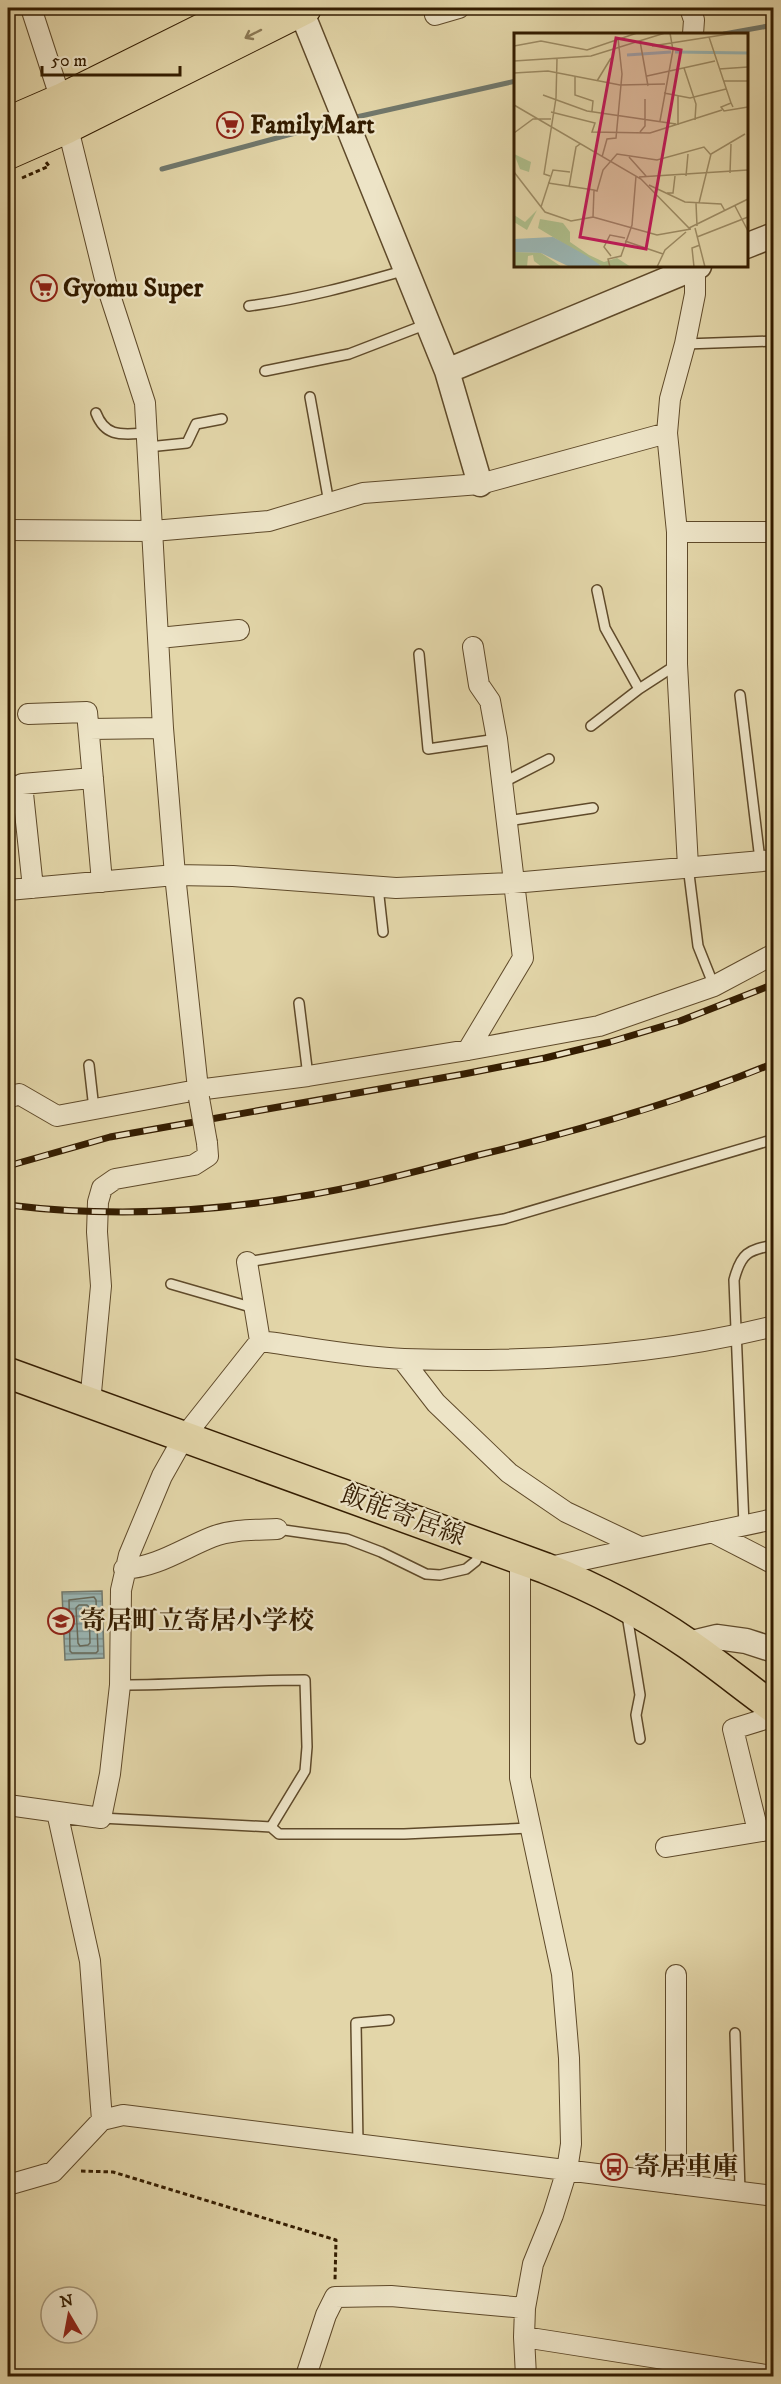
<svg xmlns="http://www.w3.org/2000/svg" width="781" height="2384" font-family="'IM FELL DW Pica','Noto Serif JP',serif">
  <defs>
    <pattern id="water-rules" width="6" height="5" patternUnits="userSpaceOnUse" patternTransform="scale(1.5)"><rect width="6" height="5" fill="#9ab6b4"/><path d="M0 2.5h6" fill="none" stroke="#7e9390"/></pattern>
  </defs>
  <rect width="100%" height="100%" fill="#e3d6a9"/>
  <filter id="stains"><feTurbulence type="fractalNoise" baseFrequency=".00333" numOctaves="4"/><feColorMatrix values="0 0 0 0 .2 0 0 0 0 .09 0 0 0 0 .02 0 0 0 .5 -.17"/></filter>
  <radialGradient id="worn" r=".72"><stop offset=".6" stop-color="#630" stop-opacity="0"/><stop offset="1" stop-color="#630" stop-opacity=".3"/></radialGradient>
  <path fill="url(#water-rules)" stroke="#71786c" stroke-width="1.5" d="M102 1591 104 1658 65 1660 62 1592Z"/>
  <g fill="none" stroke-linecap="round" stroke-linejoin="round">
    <path stroke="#66695a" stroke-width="1.5" d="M94 1597 96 1600 98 1651 96 1653H72L70 1651 69 1600Z
      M79 1605H87L89 1607 90 1643 88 1645 80 1646 78 1643 76 1608Z"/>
    <path stroke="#71786c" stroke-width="5" d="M724 34 774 25
      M352 118 516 81
      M162 169 340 121"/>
    <defs>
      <path id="service" d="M249 306C303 299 354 285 406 270
        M685 344 774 341
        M265 371 349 354 427 324
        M310 397 329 503
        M96 413C106 439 124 434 147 433
        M148 447 187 443 196 424 222 419
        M597 590 605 628 639 689 676 665
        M419 654 428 749 497 739
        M740 695 760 860
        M591 726 639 689
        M8 778 22 784
        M502 783 549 759
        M507 821 593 808
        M688 866 698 946 714 986
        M378 887 383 932
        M299 1003 308 1076
        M89 1065 94 1109
        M247 1262 504 1219 768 1141 774 1145
        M171 1284 254 1308
        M744 1525 734 1280C741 1253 748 1250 774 1245
        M277 1529 347 1539 381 1552 426 1574 440 1575 466 1569 476 1561 480 1550
        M627 1615 640 1695 636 1715 640 1739
        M120 1685C182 1685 243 1680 305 1680L307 1747 305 1771 271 1827
        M101 1818 271 1827 279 1834H404L529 1828
        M735 2033 740 2192
        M358 2144 356 2023 389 2020"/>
      <path id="minor" d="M31 8 61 100 106 283 145 403 163 728 175 875 199 1098
        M690 8 694 20 693 34
        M435 15 459 8
        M8 530 153 531 269 521 363 493 480 484 667 433
        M677 532H774
        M159 638 239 630
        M28 714 87 712 102 882
        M89 729 163 728
        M688 866 677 664V532L667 433 670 399 685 344 695 294V266
        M33 888 22 784 93 778
        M8 890 175 875 233 876 396 888 513 883 774 860
        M468 1050 523 958 497 739 490 701 479 685 473 647
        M8 1098 19 1094 57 1116 197 1090 308 1076 468 1050 599 1026 714 986 774 954
        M247 1262 260 1341
        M402 1359 436 1403 509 1473 566 1512 640 1547
        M90 1403 101 1286 97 1232 98 1202 102 1188 115 1179 194 1165 208 1156 207 1143
        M712 1532 774 1564
        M520 1559V1778L562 1974 569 2058 571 2144 567 2170 553 2215 533 2264 525 2308 524 2337 526 2376
        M545 1568 774 1519
        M124 1569C157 1567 182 1549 212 1537 232 1529 255 1530 277 1529
        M8 1805 101 1818 110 1774 120 1685 121 1590 129 1555 162 1476 184 1437 260 1341C307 1347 357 1357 404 1359 525 1363 656 1356 774 1326
        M57 1812 90 1961 102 2120
        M758 1831 733 1729 762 1720 772 1707
        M666 1847 774 1829
        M676 1975V2184
        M8 2185 53 2172 102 2120 123 2115 774 2196
        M524 2337 772 2376
        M306 2376 326 2315 335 2297 391 2296 525 2308"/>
      <path id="tertiary" d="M300 8 447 371 480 484
        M746 246 774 235
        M447 371 699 266
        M688 1644 717 1637 746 1641 774 1650"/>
      <path id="primary" d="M8 1373 545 1568C595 1588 643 1613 688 1644 717 1664 745 1687 774 1708"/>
      <path id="trunk" d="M8 123 61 100 246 8
        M8 153 67 127 305 8"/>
    </defs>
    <use href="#service" stroke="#5f4a2a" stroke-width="12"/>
    <use href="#minor" stroke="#5f4a2a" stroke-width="22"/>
    <use href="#tertiary" stroke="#5f4a2a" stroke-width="27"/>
    <use href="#primary" stroke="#331c00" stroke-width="33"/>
    <use href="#trunk" stroke="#331c00" stroke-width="34"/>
    <path stroke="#331c00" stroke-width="3" stroke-dasharray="4.5 3" stroke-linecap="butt" d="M22 178 49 166 46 162
      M81 2171 113 2172 336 2240 335 2280"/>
    <use href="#service" stroke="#ede4c7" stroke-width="9"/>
    <use href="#minor" stroke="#ede4c7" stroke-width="20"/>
    <use href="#tertiary" stroke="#ede4c7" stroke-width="24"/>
    <use href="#primary" stroke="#e3d6a9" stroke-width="30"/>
    <use href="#trunk" stroke="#e3d6a9" stroke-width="32"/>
    <defs>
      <path id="rail" d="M8 1166 110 1137 464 1074 545 1058 610 1042 680 1021 774 984
        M8 1205C104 1217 202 1213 297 1197 360 1187 422 1170 483 1154 581 1130 680 1102 774 1063"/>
    </defs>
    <use href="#rail" stroke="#331c00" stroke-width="7"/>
    <use href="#rail" stroke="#ede4c7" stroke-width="4.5" stroke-dasharray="14" stroke-linecap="butt"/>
    <defs>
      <path id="minor-bridge" d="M199 1098 207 1143"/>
    </defs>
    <use href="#minor-bridge" stroke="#5f4a2a" stroke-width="22" stroke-linecap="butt"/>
    <use href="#minor-bridge" stroke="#ede4c7" stroke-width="20"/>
  </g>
  <defs><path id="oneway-shaft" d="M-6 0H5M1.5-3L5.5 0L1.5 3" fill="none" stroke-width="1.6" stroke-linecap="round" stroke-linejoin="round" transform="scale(1.5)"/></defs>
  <use stroke="#8b7954" href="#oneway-shaft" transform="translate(253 34) rotate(153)"/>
  <defs>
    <symbol id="supermarket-ring" viewBox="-11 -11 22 22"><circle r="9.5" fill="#ede4c7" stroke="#8f2418" stroke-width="1.5"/><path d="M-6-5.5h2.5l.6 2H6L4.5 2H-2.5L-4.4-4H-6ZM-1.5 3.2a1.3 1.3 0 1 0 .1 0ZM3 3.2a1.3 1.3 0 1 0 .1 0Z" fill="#8f2418"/></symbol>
    <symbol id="school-ring" viewBox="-11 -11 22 22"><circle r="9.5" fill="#ede4c7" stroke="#8f2418" stroke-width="1.5"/><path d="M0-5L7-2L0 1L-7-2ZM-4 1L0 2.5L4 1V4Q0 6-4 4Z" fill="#8f2418"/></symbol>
    <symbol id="bus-ring" viewBox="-11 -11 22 22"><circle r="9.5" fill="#ede4c7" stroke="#8f2418" stroke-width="1.5"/><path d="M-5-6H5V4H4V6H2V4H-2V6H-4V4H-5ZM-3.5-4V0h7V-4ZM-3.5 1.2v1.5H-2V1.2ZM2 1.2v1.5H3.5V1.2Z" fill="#8f2418"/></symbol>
  </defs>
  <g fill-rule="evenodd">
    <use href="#supermarket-ring" x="215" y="110" width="30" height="30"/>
    <use href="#supermarket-ring" x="29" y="273" width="30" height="30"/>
    <use href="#school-ring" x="46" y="1606" width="30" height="30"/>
    <use href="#bus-ring" x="599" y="2152" width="30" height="30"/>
  </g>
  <g text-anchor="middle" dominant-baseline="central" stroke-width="4.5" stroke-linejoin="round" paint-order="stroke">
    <g font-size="26" font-weight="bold" fill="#331c00" stroke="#ede4c7" text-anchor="start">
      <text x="250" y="125">FamilyMart</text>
      <text x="63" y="288">Gyomu Super</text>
      <text x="80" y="1621">寄居町立寄居小学校</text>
      <text x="634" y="2167">寄居車庫</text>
    </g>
    <g font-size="26" fill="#331c00" stroke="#ede4c7">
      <text transform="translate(403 1516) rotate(20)">飯能寄居線</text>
    </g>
  </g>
  <g transform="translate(514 33)">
    <rect width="234" height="234" fill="#e3d6a9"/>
    <path d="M23 177 13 197 0 189V182L11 189ZM26 186 49 190 56 199V209L75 222 90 229 103 225 117 234H90L80 229 24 195ZM0 219 27 220 48 234H28L20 228 19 222 14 223 13 234H0Z" fill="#aebf8c"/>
    <path d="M0 121 17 129 15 139 6 136Z" fill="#aebf8c"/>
    <path d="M39 204 73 223 89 234H56L27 220 0 219V206Z" fill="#9ab6b4"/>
    <path fill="none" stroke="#9ab6b4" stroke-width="3" d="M161 19 234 20M113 22 157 19"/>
    <path fill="none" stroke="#9d8c65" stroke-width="1.5" d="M195 4 217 70M126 8 134 53M0 13 27 8 73 17 123 0M138 13 221 0M0 28 77 23 151 0M170 35 182 71 181 87M205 36 234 34M0 40 34 38 106 52 151 51M133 43 201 28M61 44V62L79 68 78 78M83 48 97 25M209 48H234M150 60 176 65 212 56M29 62 73 78 162 91M0 72 127 146 175 195 234 166M219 74 217 70 207 74 210 78 234 74M37 79 81 90 78 99 136 100 208 77M146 88 159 17 156 0M164 92V62M126 99 131 93V66M0 100 19 86H37M88 124 93 106 102 105 108 41 104 5M115 124 132 143M0 139 31 179 57 188 79 184 80 157M216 140 217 111M36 143 30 141 42 65 43 26M172 143 174 121M125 144 234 137M34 150 80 157M135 152 171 169 207 171 211 178M55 154 62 114 66 111M80 157 83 158 89 137 103 121 143 127 190 114 197 122M153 160H159L161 143M182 170 183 193M185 170 197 121 231 101M221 173 234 198M27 174 39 137 56 139M79 184 143 202 177 196M181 195 191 234M183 204 234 184M111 208 149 221M97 223 90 214 96 202 111 205M96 234 94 226 107 223 118 192 122 143M143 234 151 217 172 199M180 234 178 215 186 212"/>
    <path fill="#c2185b" fill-opacity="0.15" stroke="#c2185b" stroke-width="3" d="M102 5 167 17 132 216 66 204Z"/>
    <rect width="234" height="234" fill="none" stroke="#331c00" stroke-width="3"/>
  </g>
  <rect width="781" height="2384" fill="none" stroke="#e3d6a9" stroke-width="30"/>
  <rect x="9" y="9" width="763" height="2366" fill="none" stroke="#331c00" stroke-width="3"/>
  <rect x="15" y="15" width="751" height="2354" fill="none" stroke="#331c00" stroke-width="1.5"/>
  <g transform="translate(69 2315) rotate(350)"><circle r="28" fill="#ede4c7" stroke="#a39477" stroke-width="1.5"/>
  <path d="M0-4.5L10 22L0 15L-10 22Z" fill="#8f2418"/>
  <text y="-9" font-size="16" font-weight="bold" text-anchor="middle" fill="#331c00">N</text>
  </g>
  <path d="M42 66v9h138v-9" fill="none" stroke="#331c00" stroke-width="3"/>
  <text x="51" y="66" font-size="18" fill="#331c00" stroke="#ede4c7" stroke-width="4.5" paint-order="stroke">50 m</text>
  <rect width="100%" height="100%" filter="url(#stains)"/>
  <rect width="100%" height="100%" fill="url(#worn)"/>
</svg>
